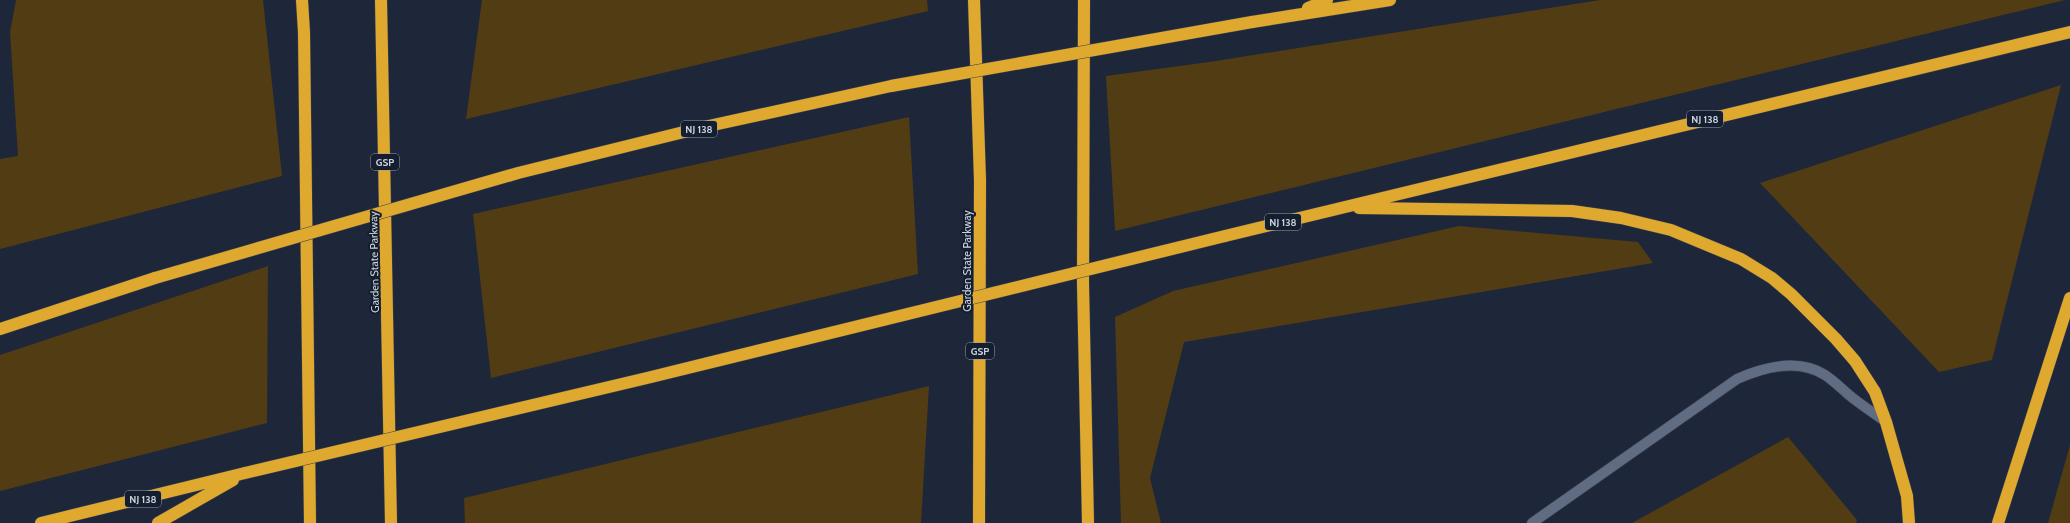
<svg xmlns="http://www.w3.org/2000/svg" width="2070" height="523" font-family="Cabin,sans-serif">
  <rect width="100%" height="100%" fill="#1e273a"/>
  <path fill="#513c13" d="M16 0H263L282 176 0 249V159L18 156 10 32Z
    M482 0H927L928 11 466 119Z
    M1600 0H2065L1115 231 1106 76 1216 61Z
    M2061 85 1992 360 1939 372 1760 183Z
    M909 117 918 274 491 378 473 214Z
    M1459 226 1638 242 1653 263 1184 342 1150 478 1161 523H1121L1115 317 1173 291Z
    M268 266 267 423 0 491V355Z
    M929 386 921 523H465L464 498Z
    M1788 437 1857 520 1856 523H1632Z
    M2070 445V523H2048Z"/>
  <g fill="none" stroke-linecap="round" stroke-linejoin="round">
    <defs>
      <path id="lane" d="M1532 523 1737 379C1764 367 1798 358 1825 375 1834 381 1841 388 1849 395 1861 405 1874 413 1886 422"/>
      <path id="highway" d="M302 0 304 32 310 523
        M381 0 391 523
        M974 0 980 180 979 523
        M1084 0 1083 283 1088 523
        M1308 8 1327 0
        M1252 22 1390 0
        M1359 208 1572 211 1621 218 1671 230 1741 259 1772 278 1791 294 1836 339 1855 361 1875 392 1886 422 1907 496 1909 523
        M1225 236 2070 32
        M0 329 155 278
        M41 523 245 473
        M158 523 233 480
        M1998 523 2070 298"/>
    </defs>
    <use href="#lane" stroke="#3b4251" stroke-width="11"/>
    <use href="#highway" stroke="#3b4251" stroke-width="13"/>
    <use href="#lane" stroke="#606c81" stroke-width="10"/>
    <use href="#highway" stroke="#dfa82e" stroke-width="12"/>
    <defs>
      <path id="highway-bridge" d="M155 278 518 173 704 127 891 86 1252 22
        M245 473 647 378 1225 236"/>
    </defs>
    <use href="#highway-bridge" stroke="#3b4251" stroke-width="13" stroke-linecap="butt"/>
    <use href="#highway-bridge" stroke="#dfa82e" stroke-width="12"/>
  </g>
  <g text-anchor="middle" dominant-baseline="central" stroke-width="4" stroke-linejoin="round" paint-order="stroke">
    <g fill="#141e2f" stroke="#949caa" stroke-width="1">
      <rect x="1687" y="111" width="36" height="16" rx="3"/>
      <rect x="681" y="121" width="36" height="16" rx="3"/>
      <rect x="371" y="154" width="28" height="16" rx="3"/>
      <rect x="1265" y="214" width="36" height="16" rx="3"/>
      <rect x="966" y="343" width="28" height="16" rx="3"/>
      <rect x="125" y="491" width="36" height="16" rx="3"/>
    </g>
    <g font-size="10" font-weight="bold" fill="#cbd2de">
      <text x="1705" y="119">NJ 138</text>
      <text x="699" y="129">NJ 138</text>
      <text x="385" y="162">GSP</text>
      <text x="1283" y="222">NJ 138</text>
      <text x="980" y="351">GSP</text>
      <text x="143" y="499">NJ 138</text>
    </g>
    <g font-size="11" fill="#cbd2de" stroke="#141e2f">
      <text transform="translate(967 261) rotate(-90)">Garden State Parkway</text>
      <text transform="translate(374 262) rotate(-91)">Garden State Parkway</text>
    </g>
  </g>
</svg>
